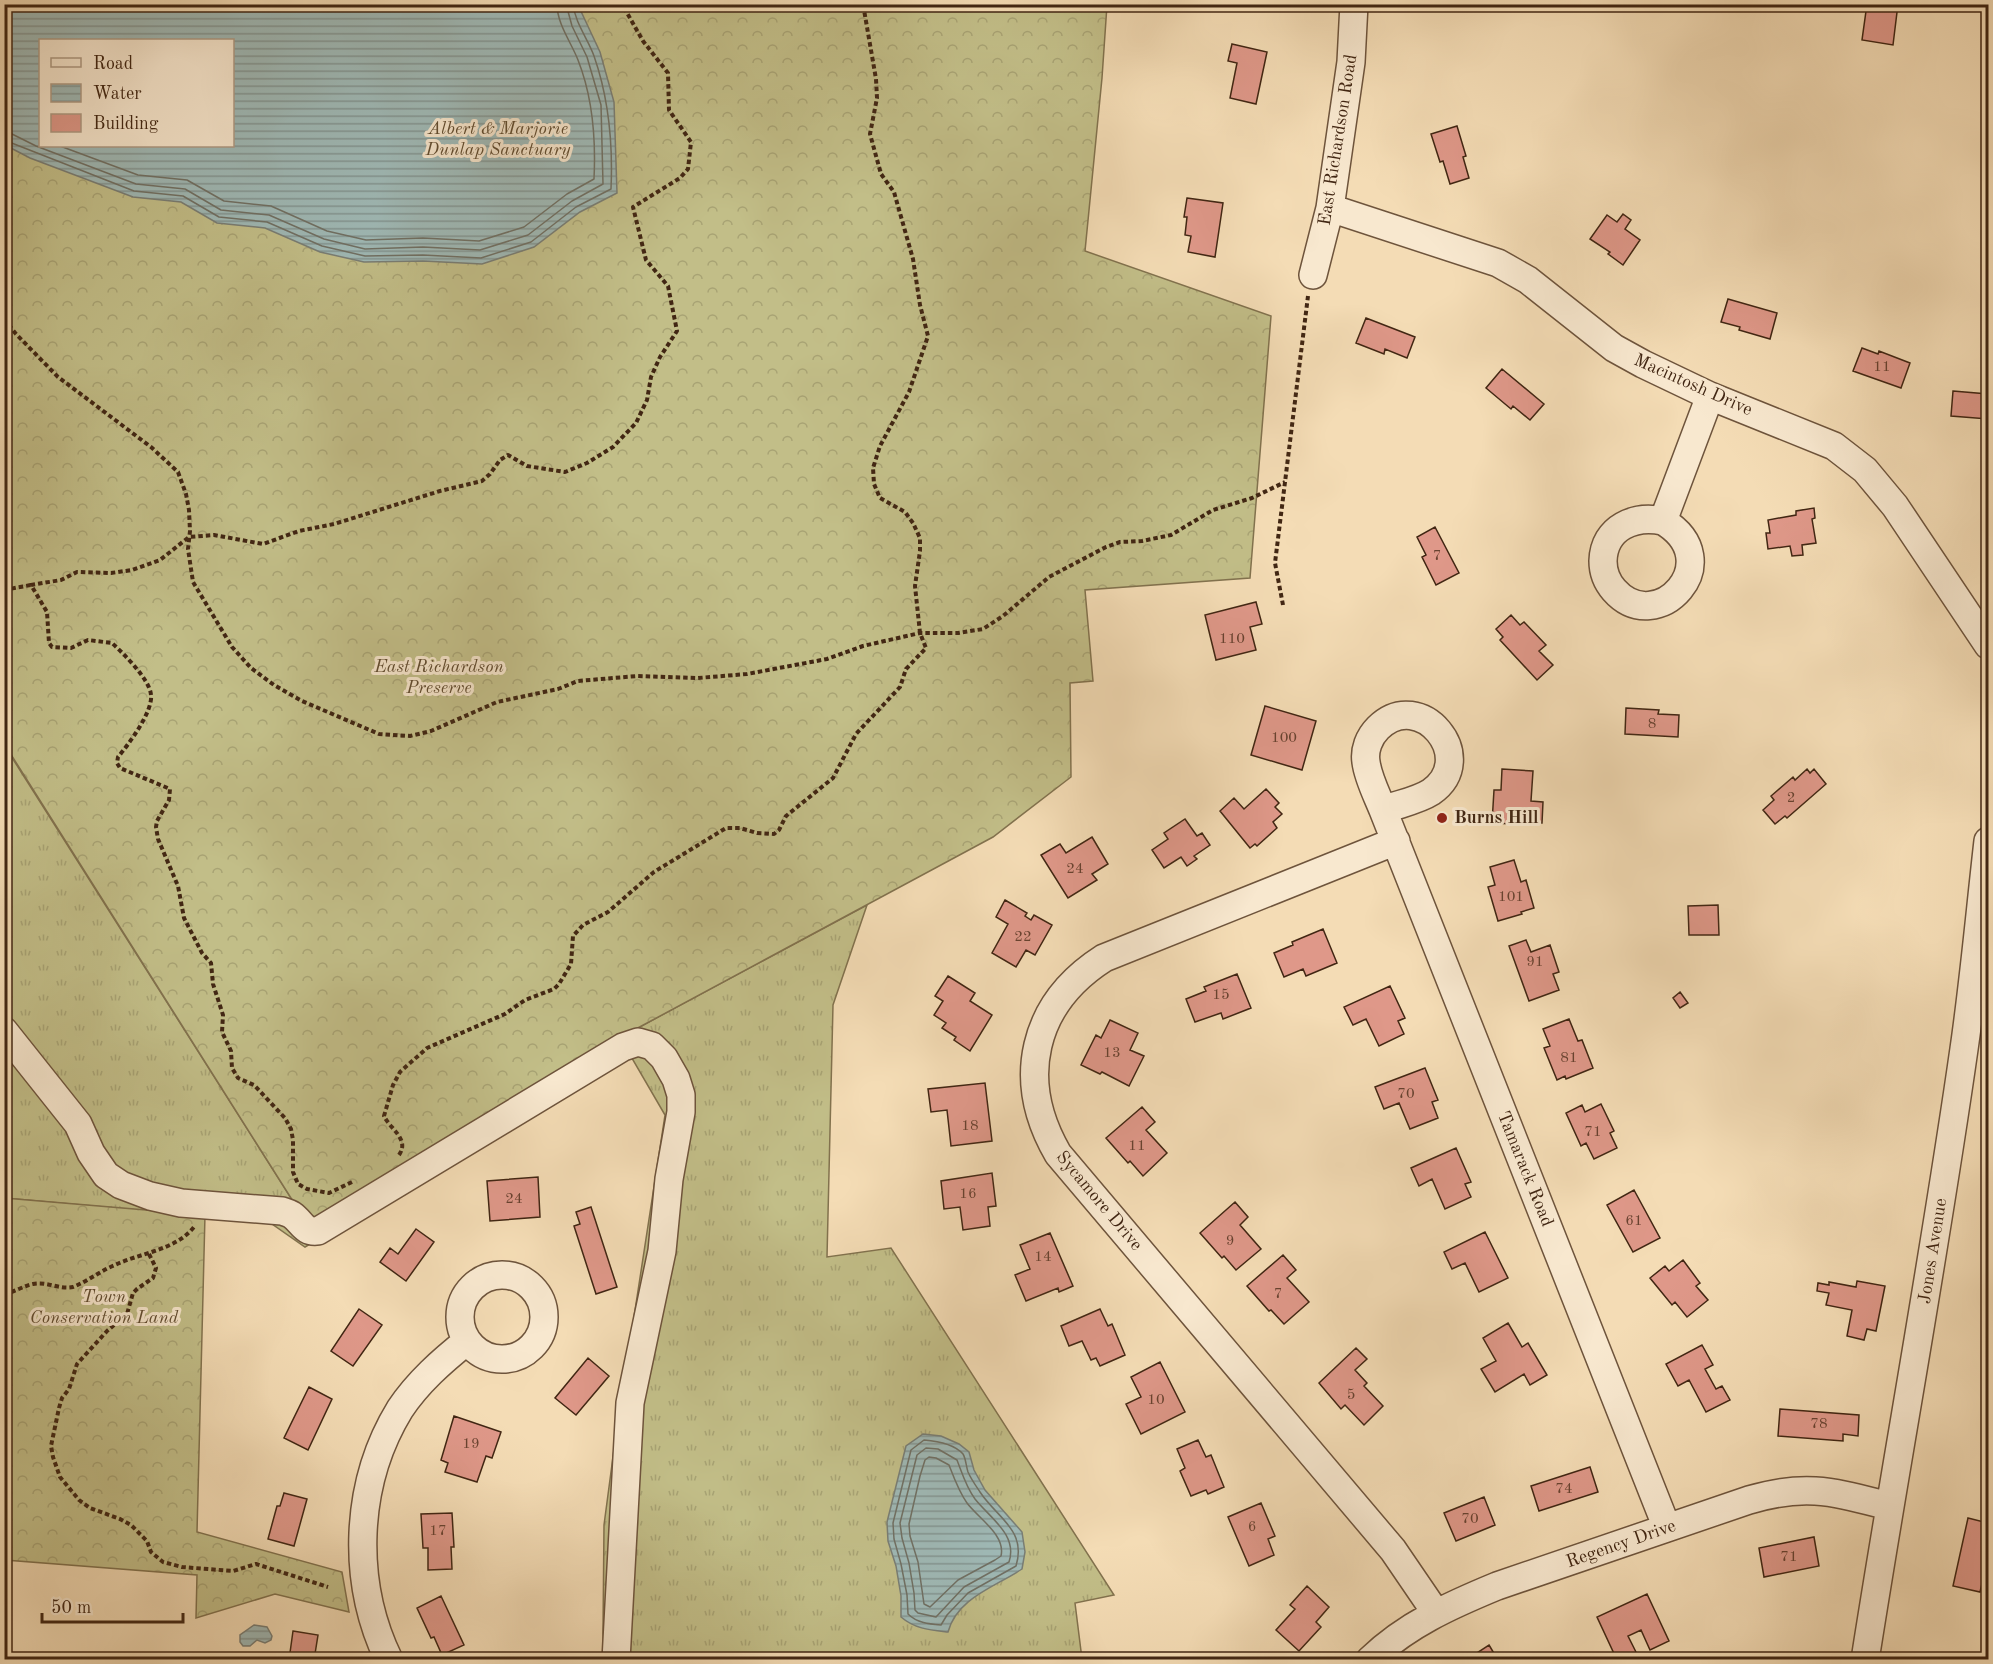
<svg xmlns="http://www.w3.org/2000/svg" width="1993" height="1664" font-family="'Old Standard TT',serif">
  <defs>
    <pattern id="grass-tufts" width="24" height="20" patternUnits="userSpaceOnUse" patternTransform="scale(1.5)"><rect width="24" height="20" fill="#c2be88"/><path d="M3 7l-1-3M5 7V3M7 7l1-3M15 17l-1-3M17 17v-4M19 17l1-3" fill="none" stroke="#a8a374"/></pattern>
    <pattern id="forest-crowns" width="20" height="18" patternUnits="userSpaceOnUse" patternTransform="scale(1.5)"><rect width="20" height="18" fill="#c2be88"/><path d="M2 6a3 3 0 1 1 6 0M12 15a3 3 0 1 1 6 0" fill="none" stroke="#a8a374"/></pattern>
    <pattern id="water-rules" width="6" height="5" patternUnits="userSpaceOnUse" patternTransform="scale(1.5)"><rect width="6" height="5" fill="#9fb9b6"/><path d="M0 2.5h6" fill="none" stroke="#839693"/></pattern>
  </defs>
  <rect width="100%" height="100%" fill="#f4dcb5"/>
  <filter id="stains"><feTurbulence type="fractalNoise" baseFrequency=".00333" numOctaves="4"/><feColorMatrix values="0 0 0 0 .2 0 0 0 0 .09 0 0 0 0 .02 0 0 0 .5 -.17"/></filter>
  <radialGradient id="worn" r=".72"><stop offset=".6" stop-color="#630" stop-opacity="0"/><stop offset="1" stop-color="#630" stop-opacity=".3"/></radialGradient>
  <path fill="url(#grass-tufts)" stroke="#82724e" stroke-width="1.5" d="M4 745 308 1225 634 1030 867 905 833 1005 827 1257 891 1248 1114 1595 1075 1603 1082 1659H604L603 1633 604 1525 616 1434 665 1115 629 1053 305 1247 269 1222 5 1198Z"/>
  <path fill="url(#forest-crowns)" stroke="#82724e" stroke-width="1.5" fill-rule="evenodd" d="M5 5H1107L1102 78 1085 251 1271 316 1250 578 1085 590 1093 681 1070 683 1071 777 993 837 634 1030 308 1225 5 745ZM40 40H232V146H40Z
    M4 1198 205 1215 197 1532 342 1572 349 1612 275 1594 196 1618 197 1575 5 1560Z"/>
  <path fill="url(#water-rules)" stroke="#797e75" stroke-width="1.5" fill-rule="evenodd" d="M4 5H578L600 52 614 102 617 193 580 212 534 247 482 264 423 261 364 262 320 252 265 228 217 223 181 202 133 197 30 158 5 145ZM40 40H232V146H40Z
    M923 1434 941 1436 959 1444 969 1452 974 1470 985 1490 1022 1532 1025 1552 1022 1569C995 1587 957 1598 948 1632 930 1630 915 1629 901 1617V1596L896 1566 888 1541 887 1522 906 1446Z
    M254 1625 267 1627 272 1636 271 1640 265 1643 257 1640 250 1646H243L240 1642V1635Z"/>
  <g fill="none" stroke-linecap="round" stroke-linejoin="round">
    <path stroke="#707064" stroke-width="1.5" d="M4 133 12 134 36 146 136 184 185 189 221 210 269 215 324 239 365 249 423 247 480 250 528 235 572 201 603 184 601 105 587 57 572 26 566 4
      M4 140 134 191 183 196 219 217 267 222 322 246 365 256 423 255 481 258 531 242 576 207 611 189C613 144 609 99 594 56 588 39 575 23 573 4
      M60 146 138 175 187 180 224 201 271 206 327 231 366 240 423 238 479 241 524 227 567 194 594 179C596 138 593 98 578 60 571 42 557 24 557 4
      M924 1440C937 1441 954 1444 963 1454 966 1459 966 1466 968 1472 971 1479 976 1486 980 1492 997 1518 1027 1530 1016 1566L968 1593 947 1615 941 1625C929 1624 917 1623 908 1614L907 1595 901 1564 894 1539 893 1523 911 1450Z
      M926 1448 938 1449 957 1460C962 1473 966 1487 975 1499 990 1518 1018 1535 1009 1562L964 1587 936 1617 918 1613 915 1610 914 1593 909 1563 902 1538 900 1523 917 1455Z
      M929 1457 936 1458 949 1465C954 1478 959 1492 967 1503 978 1518 1006 1535 1001 1556L995 1560 958 1580 930 1607 924 1604 918 1562 910 1536 909 1524 920 1476 925 1460Z"/>
  </g>
  <path fill="#df9889" stroke="#412613" stroke-width="1.5" d="M1867 4H1898L1893 45 1862 40Z
    M1232 44 1267 52 1256 104 1230 98 1237 63 1228 61Z
    M1457 126 1466 156 1463 157 1469 178 1450 184 1443 161 1440 162 1431 134Z
    M1187 198 1223 203 1215 257 1188 252 1191 236 1185 235 1187 217H1184Z
    M1623 214 1631 220 1625 229 1640 240 1623 265 1608 254 1610 252 1590 239 1607 215 1617 222Z
    M1728 299 1777 313 1770 339 1739 330 1740 327 1721 322Z
    M1366 318 1415 337 1407 358 1385 349 1384 354 1356 343Z
    M1862 348 1878 354 1879 351 1910 363 1901 388 1853 371Z
    M1502 369 1544 404 1530 420 1513 406 1511 409 1486 388Z
    M1953 391 1988 394V419L1951 416Z
    M1814 508 1815 518 1812 519 1816 543 1802 545 1803 555 1792 556 1790 546 1768 549 1766 533H1770L1768 520 1796 515V511Z
    M1435 527 1459 573 1436 585 1422 557 1426 555 1417 537Z
    M1256 602 1262 624 1250 627 1256 650 1216 660 1205 615Z
    M1511 615 1520 625 1524 622 1546 645 1539 651 1553 665 1537 680 1500 640 1503 637 1496 629Z
    M1265 706 1316 721 1302 770 1251 755Z
    M1626 708 1659 710 1658 714 1679 715 1678 737 1625 734Z
    M1502 769 1533 771 1531 801 1543 802 1542 823 1514 821V824L1492 823 1494 790H1501Z
    M1807 769 1810 773 1814 769 1826 784 1787 818 1785 816 1775 824 1763 810 1774 800 1771 796 1793 777 1795 780Z
    M1266 789 1279 803 1275 807 1282 814 1273 822 1277 828 1257 846 1255 844 1250 848 1220 811 1234 798 1244 809Z
    M1185 819 1197 836 1202 833 1210 845 1194 856 1197 859 1187 866 1181 857 1164 868 1152 850 1168 839 1164 833Z
    M1092 837 1108 864 1092 874 1097 880 1068 898 1041 855 1060 844 1066 853Z
    M1514 860 1521 882 1526 880 1534 908 1521 912 1522 914 1498 921 1488 887 1495 885 1490 867Z
    M1005 900 1027 913 1025 916 1031 920 1034 915 1052 925 1035 955 1026 950 1016 967 992 953 1008 924 996 917Z
    M1718 905 1719 935H1689L1688 906Z
    M1323 929 1337 963 1306 976 1303 969 1284 977 1274 953 1293 945 1292 942Z
    M1526 940 1531 952 1550 945 1559 972 1553 974 1559 990 1529 1001 1509 946Z
    M1237 974 1251 1008 1223 1019 1221 1013 1195 1022 1186 999 1206 991 1204 987Z
    M948 976 975 993 970 1001 992 1015 970 1051 954 1040 956 1037 942 1028 946 1023 934 1015 943 1001 935 996Z
    M1390 986 1405 1018 1398 1021 1404 1034 1379 1046 1366 1019 1353 1025 1344 1007Z
    M1680 992 1688 1003 1680 1008 1673 998Z
    M1569 1019 1578 1041 1582 1040 1593 1068 1566 1079 1565 1076 1557 1080 1544 1048 1550 1046 1543 1029Z
    M1110 1020 1138 1033 1130 1050 1144 1056 1129 1086 1102 1072 1100 1074 1081 1065 1096 1035 1101 1038Z
    M1425 1068 1438 1100 1432 1102 1438 1118 1410 1129 1399 1103 1384 1109 1375 1087Z
    M985 1083 992 1141 951 1146 947 1110 931 1112 928 1089Z
    M1601 1104 1614 1131 1610 1133 1617 1148 1594 1159 1586 1143 1581 1146 1566 1113 1582 1105 1585 1112Z
    M1142 1107 1155 1122 1146 1130 1167 1153 1143 1176 1130 1161 1128 1163 1106 1138Z
    M1456 1148 1471 1182 1465 1184 1471 1197 1445 1209 1432 1179 1419 1186 1411 1168Z
    M992 1173 996 1206 988 1207 990 1226 963 1230 960 1207 944 1209 941 1181Z
    M538 1177 540 1217 490 1221 487 1181Z
    M1634 1190 1660 1238 1633 1252 1607 1205Z
    M1235 1202 1248 1217 1240 1225 1261 1249 1236 1270 1224 1256 1222 1258 1200 1233Z
    M591 1207 617 1287 596 1294 574 1226 580 1224 576 1212Z
    M416 1229 434 1242 406 1281 380 1262 390 1248 398 1254Z
    M1485 1232 1508 1278 1479 1292 1465 1263 1452 1269 1444 1252Z
    M1050 1233 1073 1286 1059 1292 1058 1288 1026 1301 1015 1275 1030 1269 1020 1245Z
    M1283 1255 1296 1270 1287 1278 1309 1302 1284 1324 1271 1310 1269 1311 1247 1286Z
    M1683 1260 1700 1283 1696 1286 1708 1300 1687 1317 1675 1302 1672 1305 1650 1278 1665 1266 1669 1271Z
    M1857 1281 1885 1286 1876 1331 1867 1329 1864 1340 1847 1336 1852 1310 1826 1305 1829 1293 1817 1291 1818 1283 1829 1285V1282L1856 1287Z
    M359 1309 382 1325 353 1366 331 1351Z
    M1100 1309 1108 1326 1112 1324 1125 1355 1100 1366 1096 1358 1091 1360 1082 1341 1069 1346 1061 1326Z
    M1508 1323 1522 1347 1528 1343 1547 1375 1530 1385 1524 1374 1495 1392 1481 1369 1496 1361 1483 1338Z
    M1702 1345 1713 1365 1705 1369 1716 1389 1722 1386 1730 1400 1706 1412 1689 1380 1678 1386 1666 1364Z
    M1356 1348 1367 1359 1355 1370 1367 1383 1364 1386 1383 1406 1364 1425 1345 1405 1341 1409 1319 1383Z
    M588 1358 609 1376 576 1415 555 1398Z
    M1160 1362 1185 1412 1141 1434 1126 1404 1141 1397 1131 1377Z
    M309 1387 332 1399 308 1450 284 1438Z
    M1780 1409 1859 1415 1858 1436 1843 1434V1441L1778 1436Z
    M454 1416 501 1432 492 1458 486 1456 477 1482 445 1472 448 1463 441 1460Z
    M1198 1440 1206 1457 1211 1455 1224 1487 1208 1494 1206 1490 1191 1496 1180 1471 1185 1468 1177 1449Z
    M1590 1467 1598 1492 1539 1511 1531 1486Z
    M284 1493 307 1499 294 1546 268 1539 277 1506H280Z
    M1484 1497 1495 1525 1456 1541 1444 1513Z
    M1261 1503 1275 1536 1268 1539 1274 1555 1249 1566 1228 1517Z
    M452 1513 454 1547H451L452 1569 428 1570V1548H423L421 1514Z
    M1968 1518 1988 1523V1558L1980 1592 1953 1586Z
    M1814 1537 1819 1566 1764 1577 1759 1548Z
    M1307 1586 1329 1607 1316 1622 1321 1627 1299 1651 1276 1630 1295 1609 1290 1605Z
    M1647 1594 1669 1641 1650 1650 1641 1630 1628 1636 1636 1652 1617 1660 1597 1617Z
    M441 1596 464 1645 442 1655 434 1637 431 1638 417 1608Z
    M293 1631 318 1635 314 1660H289Z
    M1489 1645 1498 1660H1466Z"/>
  <g fill="none" stroke-linecap="round" stroke-linejoin="round">
    <defs>
      <path id="minor" d="M1330 208 1498 263 1528 280 1614 348 1643 364 1710 396 1834 446 1865 470 1895 506 1988 645
        M1313 275 1330 208 1351 62 1354 4
        M1663 521C1730 561 1657 639 1614 590 1607 582 1603 571 1603 561 1604 527 1635 515 1663 521L1710 396
        M1383 810C1398 804 1417 801 1431 792 1480 758 1420 686 1378 728 1369 737 1364 750 1366 762 1368 778 1377 795 1383 810L1667 1528
        M1396 841 1104 958C1032 1004 1015 1080 1058 1154L1393 1550 1436 1613
        M4 1031 78 1124 91 1153 106 1175 121 1185 150 1196 181 1203 282 1211C285 1212 289 1213 292 1215 302 1222 304 1233 318 1231L623 1047 638 1042 652 1046 664 1058 676 1079 681 1095V1112L669 1179 662 1251 630 1403 616 1660
        M460 1317a42 42 0 1 1 84 0a42 42 0 1 1-84 0Z
        M389 1660C351 1582 354 1484 400 1409 418 1382 442 1361 467 1341
        M1370 1660C1406 1625 1451 1605 1497 1586L1749 1500C1807 1483 1833 1492 1889 1506
        M1865 1660C1897 1456 1935 1253 1964 1049 1974 980 1980 911 1988 841"/>
    </defs>
    <use href="#minor" stroke="#6e543c" stroke-width="30"/>
    <path stroke="#412613" stroke-width="4" stroke-dasharray="4.5 3" stroke-linecap="butt" d="M4 319 16 334 58 377 151 447 178 472 186 494 189 510 190 531 188 549 193 582 232 647 251 668 274 685 302 701 379 734 410 736 431 731 497 702 558 689 578 681 637 676 698 678 747 674 827 659 863 646 920 633H958L983 629 1003 616 1049 577 1106 547 1120 542 1142 541 1171 535 1213 510 1252 498 1285 482
      M4 590 31 585
      M1283 605 1275 563 1308 296
      M399 1155C410 1139 390 1129 384 1116L393 1085 400 1072 427 1048 505 1014 525 1000 554 989 559 984 571 964 573 936 583 925 608 912 654 872 726 828H740L757 833 774 834 779 830 786 816 833 778 856 734 900 687 906 669 926 648 920 633 915 586 920 551V538L913 523 905 512 880 498 874 484 873 468 880 446 909 392 928 336 920 305 913 259 894 192 881 174 870 134 877 98 876 79 863 4
      M352 1182 329 1193 307 1189 298 1184 293 1172V1140L291 1129 285 1118 254 1085 238 1078 232 1068 231 1051 222 1032 223 1015 213 984 211 963 202 953 184 918 178 886 158 839 156 827 157 821 169 800 170 789 120 768 117 763 118 757C128 745 153 712 151 695 150 680 124 654 112 643L88 640 71 648 52 647 49 643 47 612 31 585 61 580 77 572 111 573 132 570 160 560 189 537 214 535 263 544 299 531 334 524 440 491 482 481 490 474 500 460 508 455 527 466 565 472 587 463 613 447 636 423 647 400 651 377 660 357 677 331 668 286 646 260 633 207 680 178 688 169 691 142 669 110 668 73 643 41 622 4
      M149 1254 156 1268 153 1278 137 1289 133 1293 127 1314 107 1331 77 1364 69 1389 62 1398 59 1408 51 1446 53 1457 60 1477 79 1500 90 1508 120 1519 131 1525 147 1541 151 1552 163 1562 182 1567 233 1571 256 1564 328 1587
      M4 1294C15 1292 23 1286 33 1284 47 1281 60 1290 73 1287 88 1281 100 1271 115 1265 140 1253 176 1250 194 1227"/>
    <use href="#minor" stroke="#f8e8cf" stroke-width="27"/>
  </g>
  <circle fill="#8f2418" stroke="#f8e8cf" stroke-width="2" cx="1442" cy="818" r="6"/>
  <g text-anchor="middle" dominant-baseline="central" stroke-width="6" stroke-linejoin="round" paint-order="stroke">
    <g font-size="15" fill="#684230">
      <text x="1882" y="367">11</text>
      <text x="1437" y="556">7</text>
      <text x="1232" y="639">110</text>
      <text x="1652" y="724">8</text>
      <text x="1284" y="738">100</text>
      <text x="1791" y="798">2</text>
      <text x="1075" y="869">24</text>
      <text x="1511" y="897">101</text>
      <text x="1023" y="937">22</text>
      <text x="1535" y="962">91</text>
      <text x="1221" y="995">15</text>
      <text x="1112" y="1053">13</text>
      <text x="1569" y="1058">81</text>
      <text x="1406" y="1094">70</text>
      <text x="970" y="1126">18</text>
      <text x="1593" y="1132">71</text>
      <text x="1137" y="1146">11</text>
      <text x="968" y="1194">16</text>
      <text x="514" y="1199">24</text>
      <text x="1634" y="1221">61</text>
      <text x="1230" y="1241">9</text>
      <text x="1043" y="1257">14</text>
      <text x="1278" y="1294">7</text>
      <text x="1351" y="1395">5</text>
      <text x="1156" y="1400">10</text>
      <text x="1819" y="1424">78</text>
      <text x="471" y="1444">19</text>
      <text x="1564" y="1489">74</text>
      <text x="1470" y="1519">70</text>
      <text x="1252" y="1527">6</text>
      <text x="438" y="1531">17</text>
      <text x="1789" y="1557">71</text>
    </g>
    <g font-size="18" font-style="italic" fill="#614c30" stroke="#f8e8cf">
      <text x="498" y="129">Albert &amp; Marjorie<tspan x="498" dy="21">Dunlap Sanctuary</tspan></text>
      <text x="439" y="667">East Richardson<tspan x="439" dy="21">Preserve</tspan></text>
      <text x="104" y="1297">Town<tspan x="104" dy="21">Conservation Land</tspan></text>
    </g>
    <g font-size="18" fill="#412613" stroke="#f8e8cf">
      <text transform="translate(1338 140) rotate(-81)">East Richardson Road</text>
      <text transform="translate(1693 385) rotate(24)">Macintosh Drive</text>
      <text transform="translate(1525 1169) rotate(68)">Tamarack Road</text>
      <text transform="translate(1099 1201) rotate(50)">Sycamore Drive</text>
      <text transform="translate(1933 1251) rotate(-81)">Jones Avenue</text>
      <text transform="translate(1621 1544) rotate(-19)">Regency Drive</text>
    </g>
    <g font-size="18" font-weight="bold" fill="#412613" stroke="#f8e8cf" text-anchor="start">
      <text x="1454" y="818">Burns Hill</text>
    </g>
  </g>
  <rect width="1993" height="1664" fill="none" stroke="#f4dcb5" stroke-width="24"/>
  <rect x="6" y="6" width="1981" height="1652" fill="none" stroke="#412613" stroke-width="3"/>
  <rect x="12" y="12" width="1969" height="1640" fill="none" stroke="#412613" stroke-width="1.5"/>
  <rect x="39" y="39" width="195" height="108" fill="#f8e8cf" stroke="#af9a84" stroke-width="1.5"/>
  <rect x="51" y="58" width="30" height="9" fill="#f8e8cf" stroke="#af9a84" stroke-width="1.5"/>
  <text x="93" y="69" font-size="18" fill="#412613">Road</text>
  <rect x="51" y="84" width="30" height="18" fill="url(#water-rules)" stroke="#af9a84" stroke-width="1.5"/>
  <text x="93" y="99" font-size="18" fill="#412613">Water</text>
  <rect x="51" y="114" width="30" height="18" fill="#df9889" stroke="#af9a84" stroke-width="1.5"/>
  <text x="93" y="129" font-size="18" fill="#412613">Building</text>
  <path d="M42 1613v9h141v-9" fill="none" stroke="#412613" stroke-width="3"/>
  <text x="51" y="1613" font-size="18" fill="#412613" stroke="#f8e8cf" stroke-width="4.5" paint-order="stroke">50 m</text>
  <rect width="100%" height="100%" filter="url(#stains)"/>
  <rect width="100%" height="100%" fill="url(#worn)"/>
</svg>
